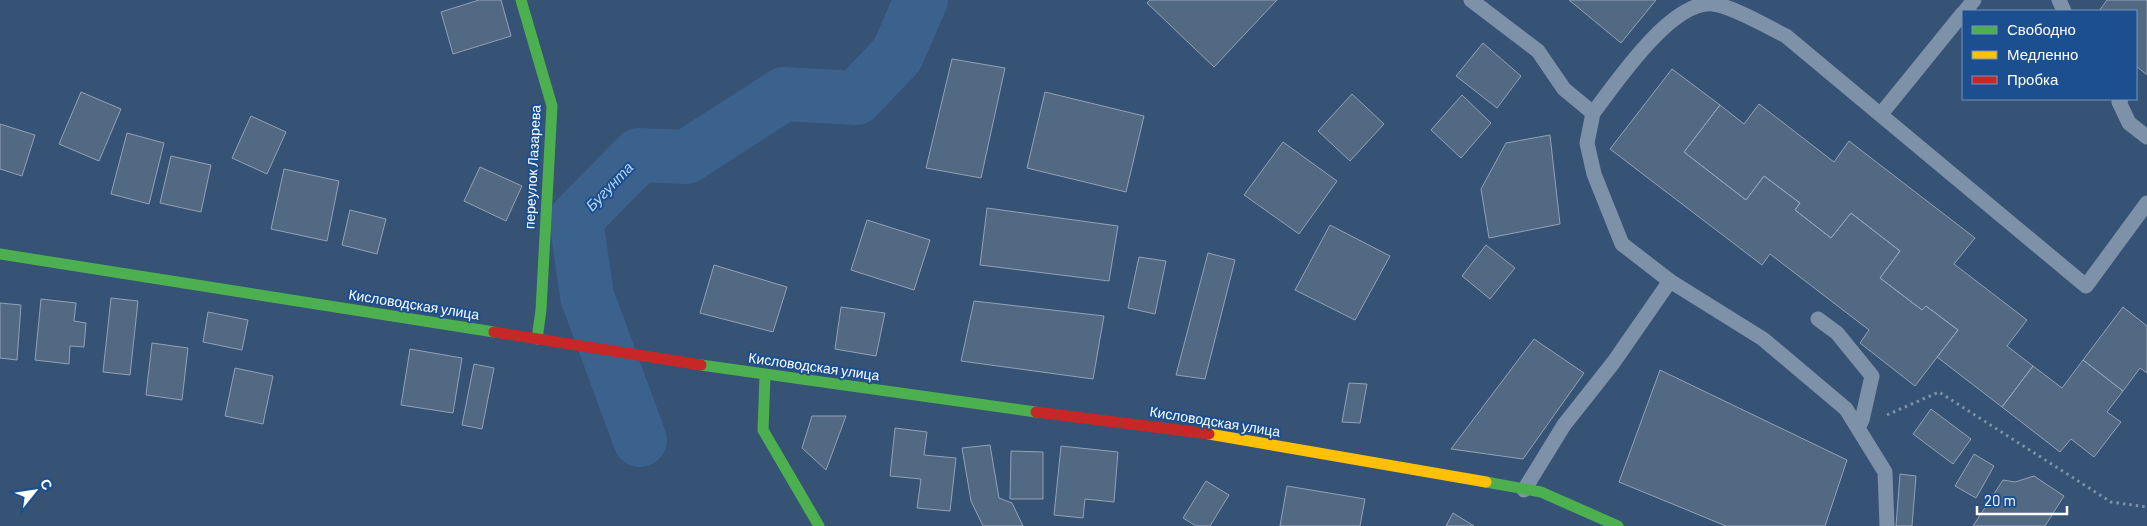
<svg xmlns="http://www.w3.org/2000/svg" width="2147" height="526" font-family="Barlow,sans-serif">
  <rect width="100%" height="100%" fill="#365274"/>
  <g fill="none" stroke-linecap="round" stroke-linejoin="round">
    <path stroke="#3b618d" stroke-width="54" d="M640 440 587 296 576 219 639 155 686 157 784 94 856 98 897 55 921 0"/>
  </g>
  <path fill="#526984" stroke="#92a2b6" d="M479 0H501L511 36 453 54 441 12Z
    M1150 0H1277L1214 67 1147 3Z
    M1569 0H1656L1621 43Z
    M2107 0H2147V75L2136 66V11H2099Z
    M1483 43 1521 76 1497 108 1456 76Z
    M952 59 1005 68 981 178 926 168Z
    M1672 69 1720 105 1684 152 1746 200 1764 176 1800 203 1795 210 1831 238 1851 213 1900 251 1880 278 1922 310 1926 306 1958 330 1915 386 1860 343 1869 330 1770 254 1762 265 1610 149Z
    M81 92 121 109 99 161 59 144Z
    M1045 92 1144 116 1126 192 1027 168Z
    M1352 94 1384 124 1350 161 1318 131Z
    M1462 95 1491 123 1461 158 1431 130Z
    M1759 104 1834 162 1849 141 1975 238 1954 264 2027 320 2007 346 2033 366 2002 407 1937 357 1958 330 1926 306 1922 310 1880 278 1900 251 1851 213 1831 238 1795 210 1800 203 1764 176 1746 200 1684 152 1720 105 1744 124Z
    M251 116 286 132 267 174 232 158Z
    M0 124 35 135 22 176 0 169Z
    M127 133 164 143 149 204 111 194Z
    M1550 135 1560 224 1489 238 1481 189 1506 143Z
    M1283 142 1337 181 1299 234 1244 195Z
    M171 156 211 165 201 212 160 203Z
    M480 167 522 186 506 221 464 201Z
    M284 169 339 181 327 241 271 229Z
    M987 208 1118 226 1109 281 980 265Z
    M350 210 386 219 377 254 342 245Z
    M867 220 930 240 914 290 851 270Z
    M1330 225 1390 256 1355 320 1295 290Z
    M1486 245 1515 268 1490 299 1462 276Z
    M1208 253 1235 260 1205 379 1176 375Z
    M1139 257 1166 261 1155 314 1128 308Z
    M714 265 787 287 773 332 700 313Z
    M111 298 138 301 130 375 103 372Z
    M41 299 76 303 74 321 86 323 84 347 70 346 69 364 35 360Z
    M974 301 1104 316 1093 379 961 361Z
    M0 303 21 305 17 360 0 358Z
    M841 307 885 313 876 356 835 349Z
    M2123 307 2147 326V373L2140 368 2123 391 2083 360Z
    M208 312 248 320 242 350 203 342Z
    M1534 339 1584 373 1523 459 1451 449Z
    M152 343 188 348 182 400 146 395Z
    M410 349 462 358 453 413 401 405Z
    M2083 360 2123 391 2107 412 2121 422 2094 457 2071 439 2060 452 2002 407 2033 366 2062 388Z
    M474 364 494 368 482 429 462 425Z
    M235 368 273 376 263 424 225 416Z
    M1660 370 1847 460 1825 526H1726L1619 482Z
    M1349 383 1367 384 1360 423 1342 422Z
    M1931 409 1971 439 1953 464 1913 434Z
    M812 416H846L826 470 802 448Z
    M895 428 927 432 924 455 956 458 950 511 917 508 921 479 890 476Z
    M990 445 999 498 1012 503 1023 526H983L971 501 962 448Z
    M1061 446 1118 452 1114 502 1085 499 1083 518 1054 515Z
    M1011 451 1043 452V499H1010Z
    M1974 454 1994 466 1976 498 1955 486Z
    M1900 474 1916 476 1912 526H1896Z
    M2034 476 2064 496 2045 526H1973L2003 480 2015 482Z
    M1206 481 1229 495 1210 526H1196L1183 518Z
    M1287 486 1365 499 1360 526H1280Z
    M1453 513 1474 526H1446Z"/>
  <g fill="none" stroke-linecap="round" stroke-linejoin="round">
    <path stroke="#7d92a8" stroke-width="3" stroke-dasharray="2.5 4" stroke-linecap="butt" d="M1887 415 1939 392 2111 502 2147 507"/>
    <path stroke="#7d92a8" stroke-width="15" d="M1471 0 1538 51 1564 89 1593 113 1587 143 1594 174 1622 244 1670 281
      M2059 0 2064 11
      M1965 11 1974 0
      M2121 99 2119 102 2129 123 2147 137
      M1593 113C1616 83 1671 0 1713 4 1732 6 1768 27 1786 36L2086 286 2147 203
      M1881 114 1963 13
      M1818 319 1837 333 1872 376 1862 420 1858 428
      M1524 490 1564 425 1613 363 1670 281 1763 339 1846 409 1885 472 1887 526"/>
    <path stroke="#4caf50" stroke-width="11" d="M521 0 552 106 541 310 537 339
      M0 254 494 332
      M701 365 1036 412
      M765 375 763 430 819 526
      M1486 482 1541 492 1618 526"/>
    <path stroke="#ffc107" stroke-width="11" d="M1209 434 1486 482"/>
    <path stroke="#c62828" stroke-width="11" d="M494 332 701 365
      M1036 412 1209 434"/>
  </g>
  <g text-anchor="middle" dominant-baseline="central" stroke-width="4" stroke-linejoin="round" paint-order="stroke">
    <g font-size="14" fill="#fff" stroke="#1b4f8f">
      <text transform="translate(532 167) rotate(-87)">переулок Лазарева</text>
      <text transform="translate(414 304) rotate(9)">Кисловодская улица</text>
      <text transform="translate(814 366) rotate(8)">Кисловодская улица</text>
      <text transform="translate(1215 421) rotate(9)">Кисловодская улица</text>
    </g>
    <g font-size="15" font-style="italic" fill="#b5d3f5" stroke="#1b4f8f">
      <text transform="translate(609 186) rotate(-46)">Бугунта</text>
    </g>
  </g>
  <rect x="1962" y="10" width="175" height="90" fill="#1b4f8f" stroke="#7695bc"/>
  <rect x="1972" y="26" width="25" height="8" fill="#4caf50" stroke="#7695bc"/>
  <text x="2007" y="35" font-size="15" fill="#ffffff">Свободно</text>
  <rect x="1972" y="51" width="25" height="8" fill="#ffc107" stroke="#7695bc"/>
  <text x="2007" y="60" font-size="15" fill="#ffffff">Медленно</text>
  <rect x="1972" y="76" width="25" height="8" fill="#c62828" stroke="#7695bc"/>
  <text x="2007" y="85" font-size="15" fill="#ffffff">Пробка</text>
  <g transform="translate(35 491) rotate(60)" stroke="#1b4f8f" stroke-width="4" paint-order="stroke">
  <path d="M0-4L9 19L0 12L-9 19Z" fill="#ffffff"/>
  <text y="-8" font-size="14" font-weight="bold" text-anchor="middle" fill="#ffffff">С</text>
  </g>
  <path d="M1977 506v8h90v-8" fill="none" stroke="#ffffff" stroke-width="2.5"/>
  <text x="1984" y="506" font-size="15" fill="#ffffff" stroke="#1b4f8f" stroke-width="4" paint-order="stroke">20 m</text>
</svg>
